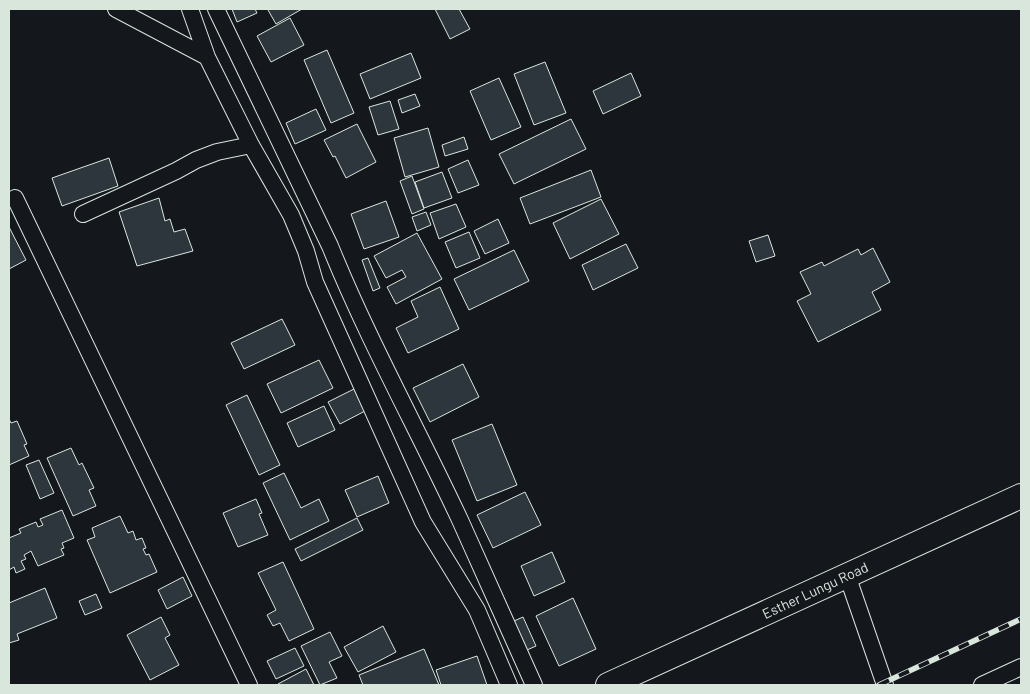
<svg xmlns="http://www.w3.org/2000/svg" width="1030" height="694" font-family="Barlow,sans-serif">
  <rect width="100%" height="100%" fill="#14181c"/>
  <path fill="#2c363c" stroke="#d8e6dc" d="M232 9H255L257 13 237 22Z
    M269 9H302L276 24 268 10Z
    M435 9H459L470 29 450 39Z
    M290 18 304 45 271 62 257 36Z
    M327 50 354 113 331 123 304 60Z
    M411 53 421 78 370 99 360 74Z
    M545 62 566 113 534 125 514 74Z
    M631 73 641 96 603 114 593 91Z
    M499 78 521 127 491 140 470 91Z
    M415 94 420 106 402 113 398 100Z
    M390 101 399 129 378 135 369 107Z
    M316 109 326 130 295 144 286 123Z
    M571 119 586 149 514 184 499 154Z
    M357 124 376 162 346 178 335 156 333 157 324 140Z
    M428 128 439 167 405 177 394 138Z
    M464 137 468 149 445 156 442 145Z
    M109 158 118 186 62 206 52 178Z
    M468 160 479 185 458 193 448 169Z
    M591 170 601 197 530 224 520 198Z
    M442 172 452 198 424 208 415 182Z
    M412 176 424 209 412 214 400 181Z
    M159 198 165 221 170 219 174 232 185 229 193 251 137 266 119 212Z
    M601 199 619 234 570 259 553 223Z
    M386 201 399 237 364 249 351 214Z
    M456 204 466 227 439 239 430 213Z
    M426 212 431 225 417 231 412 217Z
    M498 219 509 243 485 254 474 231Z
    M9 227 26 260 9 269Z
    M469 232 480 258 456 268 445 242Z
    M417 233 442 279 396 304 387 287 406 277 402 270 386 278 374 256Z
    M768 235 775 256 756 262 749 241Z
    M626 244 638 268 593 290 582 265Z
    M873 248 890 282 872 292 881 310 818 342 797 301 811 294 800 272 822 262 824 266 858 249 861 255Z
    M514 250 529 281 469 310 454 279Z
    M368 258 380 288 373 291 362 260Z
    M440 287 459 329 408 353 396 328 418 317 411 301Z
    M282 319 295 345 244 369 231 343Z
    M319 360 333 388 281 413 267 384Z
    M463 364 479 397 430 422 413 388Z
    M354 389 365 411 340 424 328 402Z
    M247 395 280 465 259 475 226 405Z
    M324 406 335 430 298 447 287 423Z
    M9 419 11 423 17 421 27 444 24 445 29 456 9 465Z
    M492 424 517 485 477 501 452 440Z
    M71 448 79 465 82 463 94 488 89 490 96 506 73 516 47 458Z
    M39 460 54 493 40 499 26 465Z
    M284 473 301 508 319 499 329 521 290 540 263 483Z
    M378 476 389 503 357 517 345 490Z
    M525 492 541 525 493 548 477 515Z
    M256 499 262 513 259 514 268 535 238 547 223 513Z
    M62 510 74 538 62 543 64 548 61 549 64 555 38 566 31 551 24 555 26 559 21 561 25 569 16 573 14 567 9 570V538L21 533 19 529 36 522 38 527 43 525 40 519Z
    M120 516 128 533 133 531 136 540 142 538 146 548 143 549 146 555 149 554 157 572 110 593 87 540 95 537 92 528Z
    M357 518 363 530 301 561 295 549Z
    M552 552 565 582 534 596 521 566Z
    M283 562 314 629 289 641 280 623 273 626 267 615 276 610 258 573Z
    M183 577 192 596 167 609 158 590Z
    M45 588 57 618 17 634 19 640 9 643V603Z
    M96 594 102 608 85 615 79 601Z
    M573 598 596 649 559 666 536 616Z
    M161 617 170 635 165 638 179 665 150 680 127 635Z
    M523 617 536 646 527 650 514 621Z
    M383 626 396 652 358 672 344 647Z
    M330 632 342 656 329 662 337 678 320 685 301 646Z
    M295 648 304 666 276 679 267 661Z
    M424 649 439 685H363L359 675Z
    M477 656 487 685H441L436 670Z
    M306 669 314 685H279L278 684Z"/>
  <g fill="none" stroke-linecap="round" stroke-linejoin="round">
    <defs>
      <path id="street" d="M116 9 207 57
        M190 9 207 57 251 145 291 215 306 251 315 282 423 522 477 610 509 685
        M216 9 330 246C368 340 417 428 460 520 485 575 509 630 534 685
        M15 198 249 685
        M83 214 176 171 196 160 217 152 251 145
        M847 575 885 685
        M982 685 1021 667"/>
      <path id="secondary" d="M608 685 1021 496"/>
    </defs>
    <use href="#street" stroke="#d8e6dc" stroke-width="18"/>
    <use href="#secondary" stroke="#d8e6dc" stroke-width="26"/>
    <use href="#street" stroke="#14181c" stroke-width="16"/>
    <use href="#secondary" stroke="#14181c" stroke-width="24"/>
    <defs>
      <path id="rail" d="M879 685 1021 619"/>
    </defs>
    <use href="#rail" stroke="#d8e6dc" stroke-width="5.5"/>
    <use href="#rail" stroke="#14181c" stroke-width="4" stroke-dasharray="11" stroke-linecap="butt"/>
  </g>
  <g text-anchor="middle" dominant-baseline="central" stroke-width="4" stroke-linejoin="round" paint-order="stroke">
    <g font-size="14" fill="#d8e6dc" stroke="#14181c">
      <text transform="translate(815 590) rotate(-25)">Esther Lungu Road</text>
    </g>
  </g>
  <rect width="1030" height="694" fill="none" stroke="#d8e6dc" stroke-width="20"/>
</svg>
